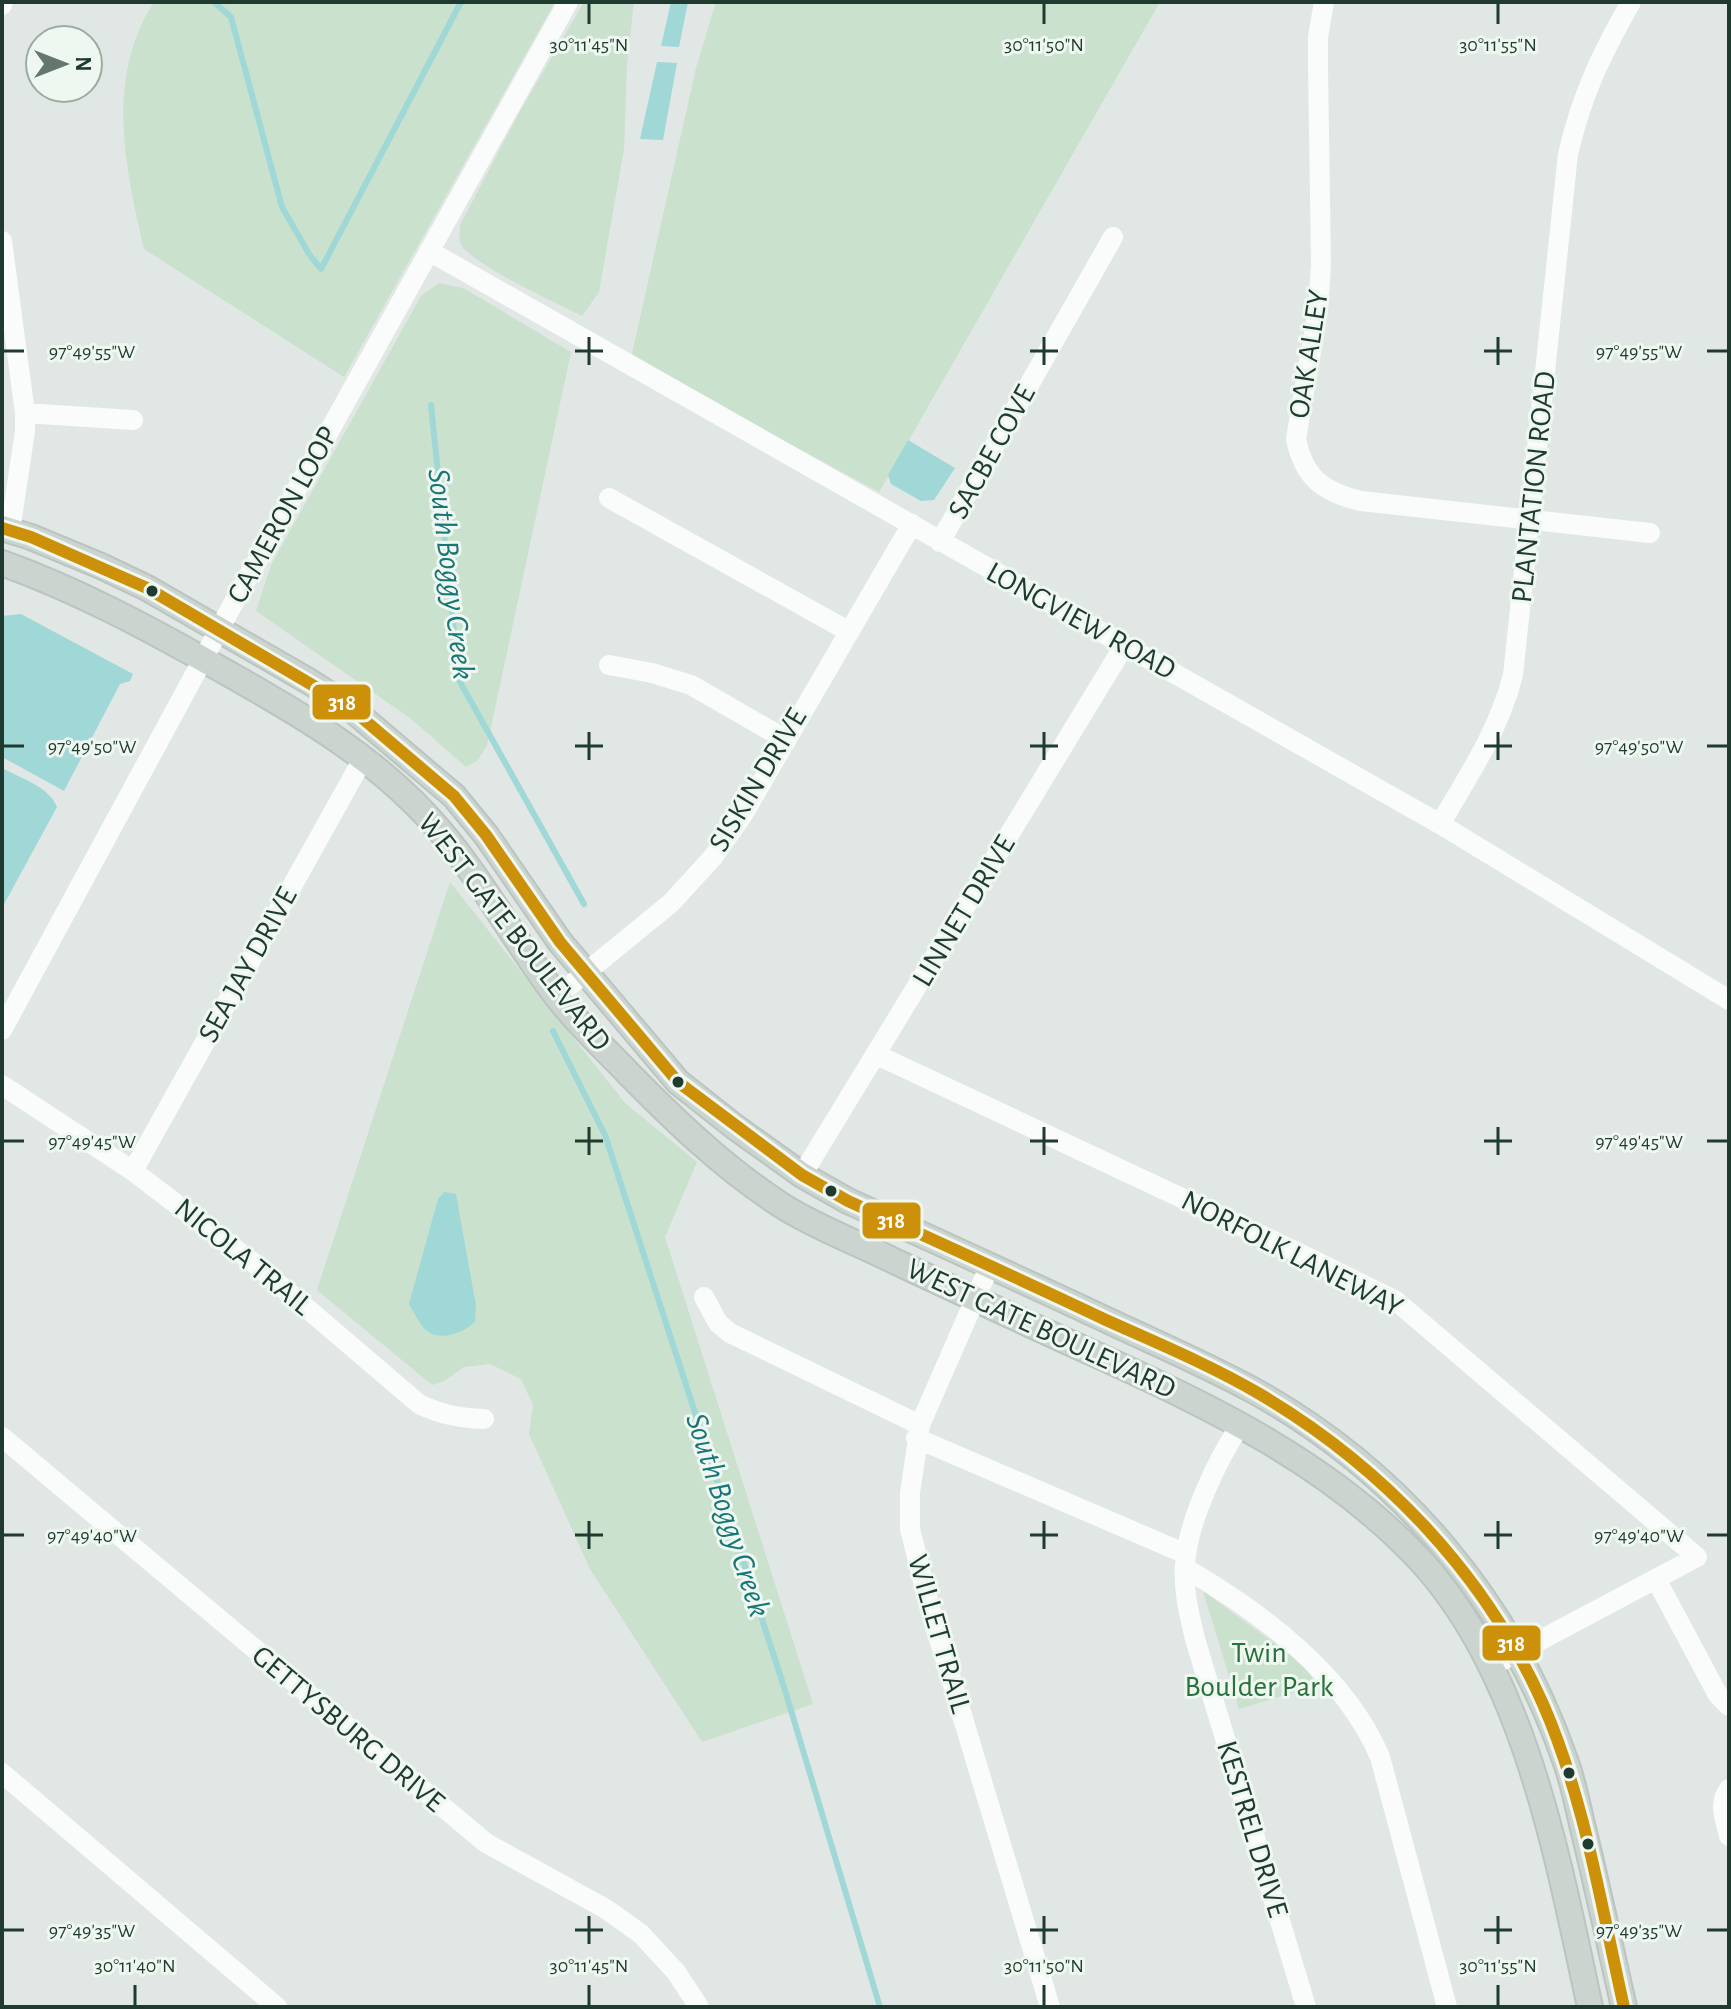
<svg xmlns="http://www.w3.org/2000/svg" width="1731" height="2009" font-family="'Alegreya Sans',sans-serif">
  <rect width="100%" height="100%" fill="#e1e7e4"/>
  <path fill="#c9e1cd" d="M154 2H555L344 377 144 249C125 166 105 79 154 2Z
    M584 2H634L627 64 624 149 599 292 582 316C560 305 469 263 461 244 459 239 460 231 460 225L518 115Z
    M716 2H1160L879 492 631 358 696 68Z
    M439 283 463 288 571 352 487 746 477 761 466 767 410 718 256 611 271 565 421 296Z
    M450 882 625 1103 697 1162 665 1237 813 1704 702 1742 590 1569 529 1434 533 1405 521 1379 490 1364 464 1367 444 1381 432 1385 317 1290Z
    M1203 1591 1300 1662 1318 1685 1239 1709Z"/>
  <path fill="#a0d8d7" d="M671 2H688L679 47 661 46Z
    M657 62 677 63 663 140 640 139Z
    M908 440 955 468 934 500 921 501 891 484 888 475Z
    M21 614 133 674 130 681 120 684 64 791 2 757V616Z
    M2 768C20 778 50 787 57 807L2 908Z
    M444 1192 456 1194 476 1306 475 1322C464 1332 442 1342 427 1331 420 1326 414 1312 409 1304L438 1199Z"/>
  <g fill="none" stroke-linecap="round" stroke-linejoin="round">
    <path stroke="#a0d8d7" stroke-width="6" d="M214 2 231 17 282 207 309 254 321 269 461 2
      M431 405 459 680 584 904
      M553 1031 605 1135 784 1687 880 2007"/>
    <defs>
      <path id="major" d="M2 528 31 537 101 566 147 588 310 682 348 706 454 796 486 835 560 942 678 1082 735 1127 802 1175 848 1201C936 1241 1024 1281 1111 1322 1160 1345 1211 1367 1258 1393 1402 1474 1511 1604 1565 1760 1573 1781 1577 1803 1582 1824 1597 1885 1610 1946 1624 2007
        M2 563C77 590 146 627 215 666 297 712 380 759 441 832 485 884 517 945 558 998 579 1025 604 1048 627 1072 675 1121 724 1168 781 1205 815 1227 856 1242 892 1260 960 1292 1028 1324 1097 1355 1213 1408 1330 1464 1419 1559 1525 1672 1558 1860 1590 2007"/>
    </defs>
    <use href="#major" stroke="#bbc4c0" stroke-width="28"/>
    <path stroke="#fafbfb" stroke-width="20" d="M1324 2 1318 37V67L1321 265 1318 310 1296 439C1304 478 1323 492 1361 501L1650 533
      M2 5 3 2
      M2 241 25 413V431L10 531
      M429 251 1440 824 1729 1000
      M25 413 133 420
      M609 498 848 631
      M940 542 1113 237
      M609 665 652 673 691 685 785 739
      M1440 824C1469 775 1499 730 1513 675L1568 154C1582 94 1601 55 1631 2
      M557 996 671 903 713 857 742 816 912 524
      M2 1030 233 604 568 2
      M877 1055 1299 1253 1396 1301 1697 1557 1490 1667
      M2 1085 133 1171 255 1264 419 1404C442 1415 460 1418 484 1419
      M133 1171 363 759
      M802 1175 1124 646
      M990 1265 920 1425 910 1493V1529L930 1609 1050 2007
      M704 1297 718 1323 730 1333 920 1425
      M1241 1424C1217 1460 1188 1521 1185 1564 1183 1590 1189 1614 1195 1639L1306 2007
      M2 1437 486 1843 606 1909 641 1934 676 1972 699 2007
      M916 1438 1186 1554
      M1185 1568C1260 1612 1345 1674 1380 1757L1447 2007
      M1656 1579 1718 1695 1729 1706
      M2 1773 277 2007
      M1729 1789C1718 1803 1725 1820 1729 1836"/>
    <use href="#major" stroke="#ccd4d0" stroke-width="24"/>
    <defs>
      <path id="bus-1" d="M2 528 31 537 147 588 348 706 454 796 486 835 560 942 678 1082 802 1175 848 1201C934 1240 1020 1279 1106 1320 1157 1343 1210 1365 1258 1393 1381 1465 1485 1573 1543 1704 1585 1800 1601 1906 1624 2007"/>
    </defs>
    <use href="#bus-1" stroke="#eff7f1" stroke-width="18"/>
    <use href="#bus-1" stroke="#cc9009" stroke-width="12"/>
  </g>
  <path fill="none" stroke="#1f3a2f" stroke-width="3" d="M589 4V24M1044 4V24M1498 4V24M589 337V365M1044 337V365M1498 337V365M4 351H24M575 351H603M1030 351H1058M1484 351H1512M1707 351H1727M589 732V760M1044 732V760M1498 732V760M4 746H24M575 746H603M1030 746H1058M1484 746H1512M1707 746H1727M589 1127V1155M1044 1127V1155M1498 1127V1155M4 1141H24M575 1141H603M1030 1141H1058M1484 1141H1512M1707 1141H1727M589 1521V1549M1044 1521V1549M1498 1521V1549M4 1535H24M575 1535H603M1030 1535H1058M1484 1535H1512M1707 1535H1727M589 1916V1944M1044 1916V1944M1498 1916V1944M4 1930H24M575 1930H603M1030 1930H1058M1484 1930H1512M1707 1930H1727M135 1985V2005M589 1985V2005M1044 1985V2005M1498 1985V2005"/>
  <g fill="#1f3a2f" stroke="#eff7f1" stroke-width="3">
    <circle cx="152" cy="591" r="7"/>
    <circle cx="678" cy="1082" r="7"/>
    <circle cx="831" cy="1191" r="7"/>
    <circle cx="1569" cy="1773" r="7"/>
    <circle cx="1588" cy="1844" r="7"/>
  </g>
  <g text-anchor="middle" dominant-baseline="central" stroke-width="6" stroke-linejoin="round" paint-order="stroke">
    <g font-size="30" fill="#1f3a2f" stroke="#eff7f1">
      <text transform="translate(1309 354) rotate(-81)">OAK ALLEY</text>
      <text transform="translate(992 452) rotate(-61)">SACBE COVE</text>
      <text transform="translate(1534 487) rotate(-84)">PLANTATION ROAD</text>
      <text transform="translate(283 515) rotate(-61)">CAMERON LOOP</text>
      <text transform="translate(1081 621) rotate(29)">LONGVIEW ROAD</text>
      <text transform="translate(758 780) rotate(-59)">SISKIN DRIVE</text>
      <text transform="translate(964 911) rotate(-59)">LINNET DRIVE</text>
      <text transform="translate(514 932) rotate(52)">WEST GATE BOULEVARD</text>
      <text transform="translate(248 965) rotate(-61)">SEA JAY DRIVE</text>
      <text transform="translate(1292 1254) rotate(27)">NORFOLK LANEWAY</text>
      <text transform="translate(243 1257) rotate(39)">NICOLA TRAIL</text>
      <text transform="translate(1041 1329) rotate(25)">WEST GATE BOULEVARD</text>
      <text transform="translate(939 1634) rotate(74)">WILLET TRAIL</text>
      <text transform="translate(348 1729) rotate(40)">GETTYSBURG DRIVE</text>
      <text transform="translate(1252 1829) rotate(73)">KESTREL DRIVE</text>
    </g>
    <g font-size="30" fill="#29713a" stroke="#eff7f1">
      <text x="1259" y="1653">Twin<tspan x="1259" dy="34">Boulder Park</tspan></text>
    </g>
    <g font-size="32" font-style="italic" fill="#197676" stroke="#eff7f1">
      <text transform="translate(451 574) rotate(83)">South Boggy Creek</text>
      <text transform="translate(728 1515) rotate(72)">South Boggy Creek</text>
    </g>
  </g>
  <g font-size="20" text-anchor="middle" fill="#1f3a2f" stroke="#eff7f1" stroke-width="6" stroke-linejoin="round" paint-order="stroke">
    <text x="589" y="51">30°11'45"N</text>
    <text x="1044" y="51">30°11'50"N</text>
    <text x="1498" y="51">30°11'55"N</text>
    <text x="1639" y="358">97°49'55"W</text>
    <text x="92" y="358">97°49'55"W</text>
    <text x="1639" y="753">97°49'50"W</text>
    <text x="92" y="753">97°49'50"W</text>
    <text x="1639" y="1148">97°49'45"W</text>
    <text x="92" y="1148">97°49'45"W</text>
    <text x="92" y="1542">97°49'40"W</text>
    <text x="1639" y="1542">97°49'40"W</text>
    <text x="1639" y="1937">97°49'35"W</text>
    <text x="92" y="1937">97°49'35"W</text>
    <text x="135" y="1972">30°11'40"N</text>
    <text x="589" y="1972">30°11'45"N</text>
    <text x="1044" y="1972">30°11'50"N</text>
    <text x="1498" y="1972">30°11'55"N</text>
  </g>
  <g stroke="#eff7f1" stroke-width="3">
    <rect x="311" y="683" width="61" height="38" rx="8" fill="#cc9009"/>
    <rect x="861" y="1201" width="61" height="39" rx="8" fill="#cc9009"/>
    <rect x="1481" y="1624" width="61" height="38" rx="8" fill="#cc9009"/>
  </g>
  <g font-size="22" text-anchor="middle" font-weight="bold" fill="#fff">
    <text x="342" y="710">318</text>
    <text x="891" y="1228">318</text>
    <text x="1511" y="1651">318</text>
  </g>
  <rect width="1731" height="2009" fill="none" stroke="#1f3a2f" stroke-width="8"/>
  <g transform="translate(64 64) rotate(90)"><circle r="38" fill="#eff7f1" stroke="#9caba3" stroke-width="2"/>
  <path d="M0-6L14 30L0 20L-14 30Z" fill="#63776e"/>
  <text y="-12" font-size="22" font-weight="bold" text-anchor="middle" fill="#1f3a2f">N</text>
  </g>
</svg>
